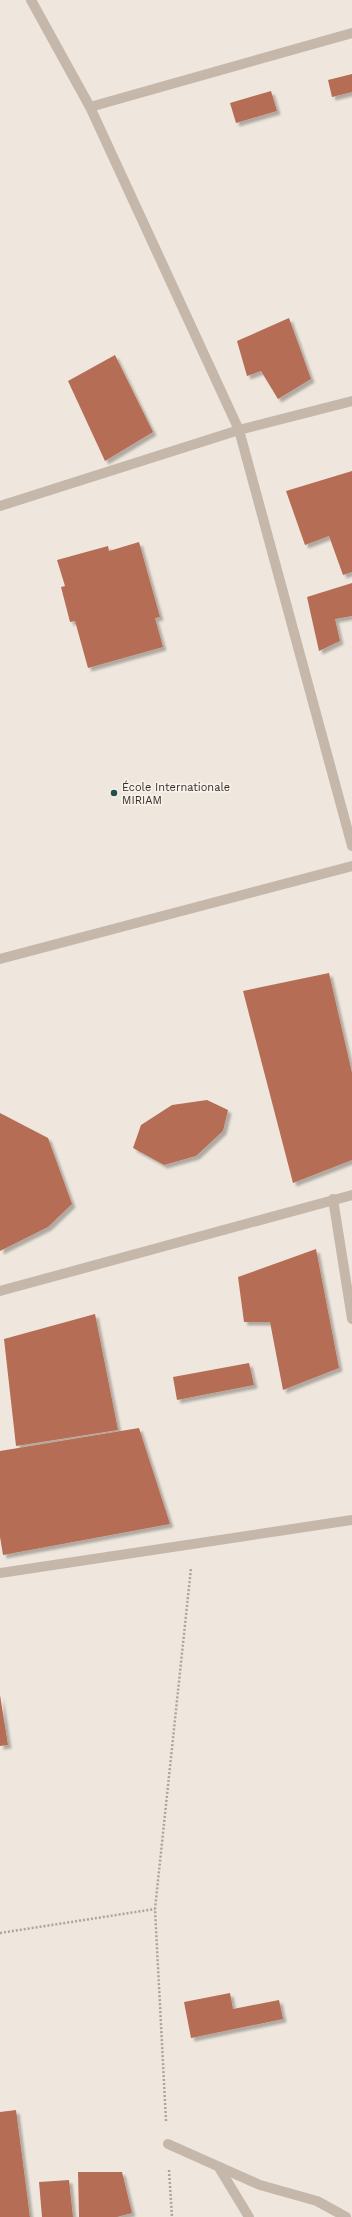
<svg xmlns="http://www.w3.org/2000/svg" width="352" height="2217" font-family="'Work Sans',sans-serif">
  <defs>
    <filter id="shadow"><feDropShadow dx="3.5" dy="3.5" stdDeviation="1" flood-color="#0004"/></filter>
  </defs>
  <rect width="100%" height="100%" fill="#efe7dd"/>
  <path fill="#b66d54" filter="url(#shadow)" d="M352 74V92L332 97 328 80Z
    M271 91 277 111 236 123 230 103Z
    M289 318 311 379 278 399 261 371 247 376 237 341Z
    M115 355 153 432 105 461 68 381Z
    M352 471V572L343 575 329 536 305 545 286 491Z
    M139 542 160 617 155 618 163 647 88 668 75 621 70 622 61 587 65 586 57 560 108 546 109 551Z
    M352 583V616L335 619 340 641 319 651 307 597Z
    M329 973 352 1073V1160L293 1183 243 991Z
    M207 1100 228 1110 223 1131 196 1156 164 1165 133 1148 141 1125 172 1105Z
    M0 1113 48 1138 72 1204 48 1227 0 1251Z
    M316 1249 339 1368 283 1390 270 1322H244L238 1277Z
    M95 1314 118 1430 16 1446 4 1339Z
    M249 1363 254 1385 177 1400 173 1377Z
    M139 1428 170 1524 3 1555 0 1537V1451Z
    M0 1695 8 1745 0 1746Z
    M230 1993 233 2009 279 2000 283 2019 191 2038 184 2002Z
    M16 2110 30 2217H0V2112Z
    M78 2172H122L132 2213 117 2217H79Z
    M69 2180 73 2217H42L39 2182Z"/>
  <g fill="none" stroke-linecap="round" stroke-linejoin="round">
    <path stroke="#b1a295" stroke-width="2.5" stroke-dasharray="2 2" stroke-linecap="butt" d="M0 1933 155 1909
      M166 2121 155 1909 191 1568
      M169 2170 172 2217"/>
    <path stroke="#c6b7ab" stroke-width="10" d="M31 0 90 107 239 430 352 846
      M90 107 352 33
      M0 506 239 430 352 401
      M0 959 352 866
      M333 1199 352 1319
      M0 1291 352 1195
      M0 1573 352 1520
      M168 2144 260 2185 317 2201 346 2217
      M218 2166 249 2217"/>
  </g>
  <circle fill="#244d50" stroke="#f7f1e9" stroke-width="1.5" cx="114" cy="793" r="4"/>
  <g text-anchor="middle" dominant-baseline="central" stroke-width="3.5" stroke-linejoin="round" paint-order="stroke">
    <g font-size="11" fill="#342d29" stroke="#f7f1e9" text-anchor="start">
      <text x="122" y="787">École Internationale<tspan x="122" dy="13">MIRIAM</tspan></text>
    </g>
  </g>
</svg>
